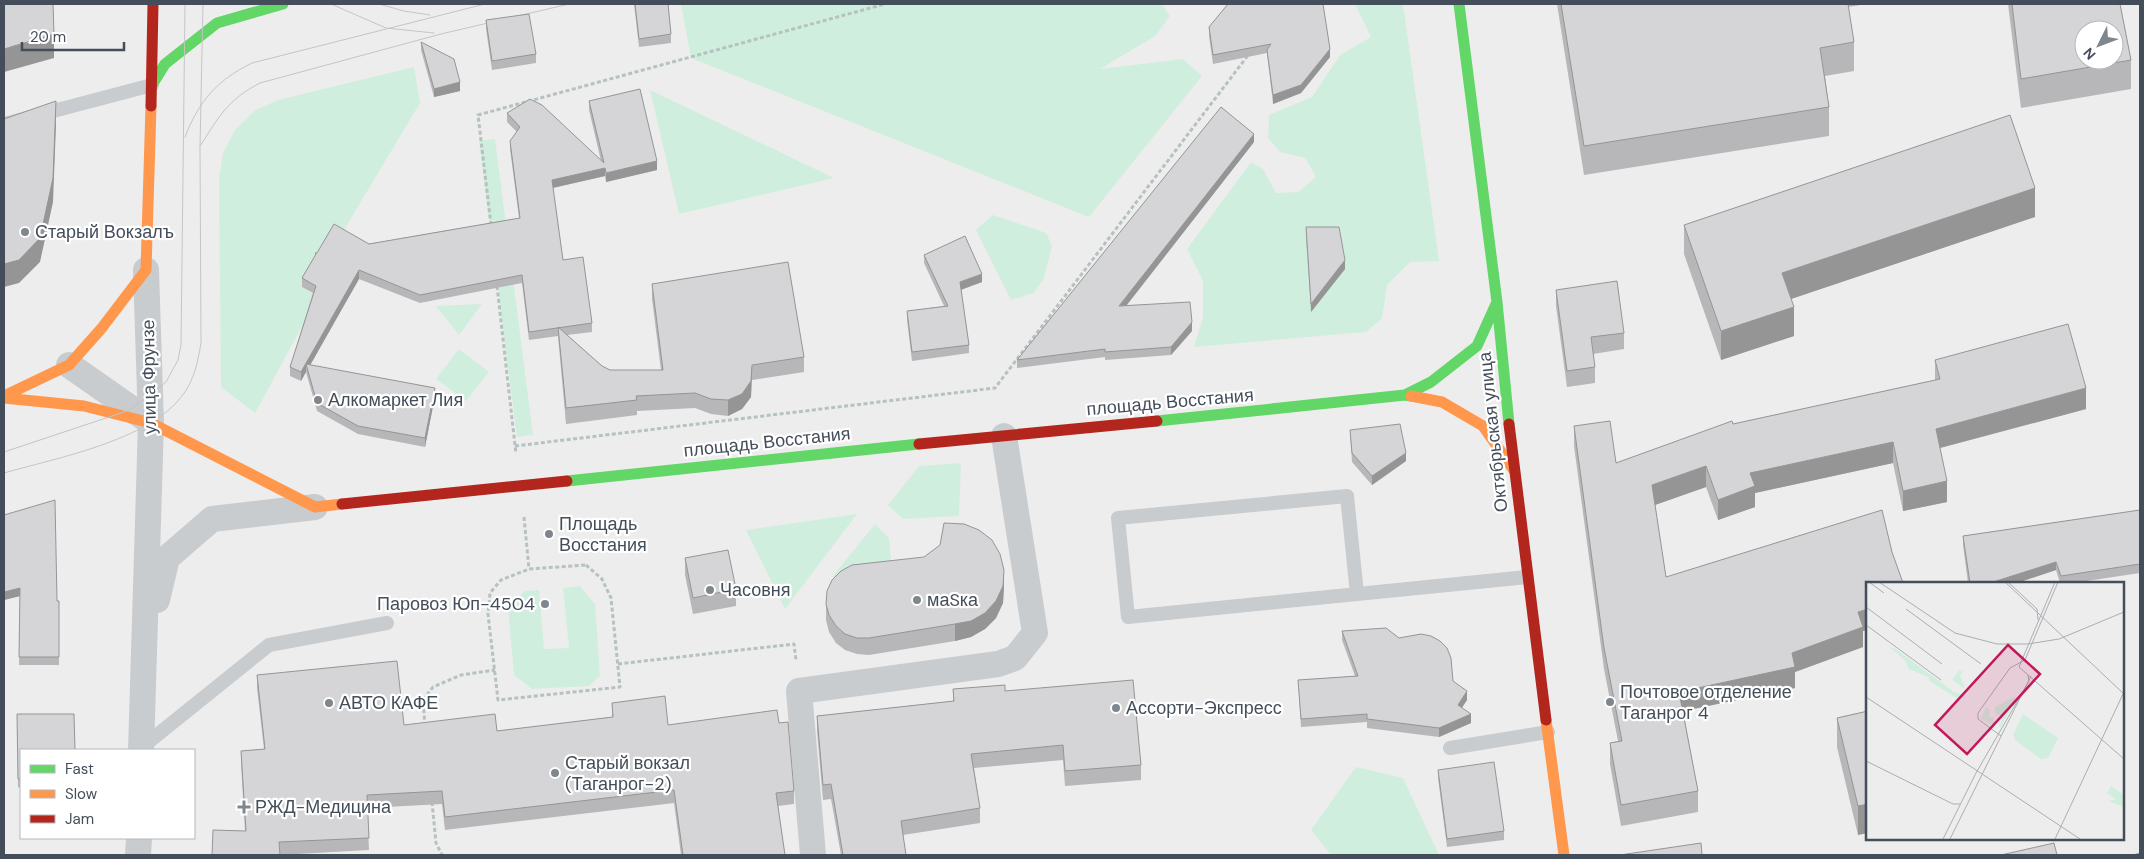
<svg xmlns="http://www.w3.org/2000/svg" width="2144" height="859" font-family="'DM Sans',sans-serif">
  <rect width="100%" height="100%" fill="#eeeded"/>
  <path fill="#d0eedd" d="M681 4H1162L1170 16 1155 36 1100 69 1183 59 1202 76 1089 217 691 58Z
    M1355 4H1403L1439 261 1410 262 1387 285 1382 318 1366 332 1194 347 1203 318V281L1187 249 1251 162 1263 169 1276 193 1298 192 1316 177 1305 158 1280 152 1268 138 1269 115 1312 97 1340 55 1371 37Z
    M414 67 420 103 341 235 334 231 302 287 318 297 255 413 221 387 219 179 223 153 235 130 254 111 278 100Z
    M650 90 834 178 679 214Z
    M495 139 533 435 517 437 479 141Z
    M993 215 1046 233 1052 246 1044 278 1034 293 1011 300 976 230Z
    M482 304 459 335 436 306Z
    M459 349 489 372 466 401 436 379Z
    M961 463 959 516 903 519 888 505 919 466Z
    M857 514 785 609 746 530Z
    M875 524 889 538 892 569 832 577Z
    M580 586 595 604 600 676 589 686 532 689 514 675 508 608 525 591 539 590 544 649 569 648 563 588Z
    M1356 767 1403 778 1439 855H1331L1311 830Z"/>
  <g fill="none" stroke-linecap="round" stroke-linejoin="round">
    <path stroke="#b5c2bf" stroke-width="3" stroke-dasharray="4 2.5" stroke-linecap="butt" d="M491 225 478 115 885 4
      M497 286 516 454
      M515 446 995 388 1249 54
      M524 517 529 569
      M586 565 602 579 611 598 620 687 498 700 488 614 490 593 501 580 529 569Z
      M618 664 794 644 796 660
      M425 726 423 700 433 687 461 675 495 670
      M432 802 436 843 442 855"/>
    <path stroke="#c9ccce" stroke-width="14" d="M4 124 152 85
      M1357 594 1347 496 1118 518 1128 617 1527 577
      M141 748 269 645 387 623
      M1450 748 1548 732"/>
    <path stroke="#c9ccce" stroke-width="26" d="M69 365 149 421
      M157 600 167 558 212 519 315 507
      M141 750 151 423 146 270
      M138 855 139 838
      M813 855 799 691 998 664 1015 658 1035 633 1004 436"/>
    <path stroke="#63d668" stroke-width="11" d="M1459 4 1497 302 1509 424
      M152 85 165 64 217 23 283 4
      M1405 395 1431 382 1477 346 1496 304
      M1157 421 1405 395 1411 396
      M567 481 919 444"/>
    <path stroke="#ff974d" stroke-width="11" d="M4 396 69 365 101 329 146 270 151 106
      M1411 396 1442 402 1483 426 1513 469
      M4 398 84 406 151 423 315 507 342 504
      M1546 720 1564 855"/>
    <path stroke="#b3261e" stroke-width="11" d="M151 106 153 4
      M1509 424 1546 720
      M919 444 1157 421
      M342 504 567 481"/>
    <path stroke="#c3c5c7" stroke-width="1" d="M331 4 386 28 434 33
      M379 4 404 11 430 15
      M185 137C199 101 217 80 252 63L485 4
      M200 146C219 117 227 100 260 83L441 34 569 4
      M4 452 130 410 166 382 178 360 181 345 185 4
      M4 473C56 458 148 441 182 396 194 381 198 361 201 343L200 146 203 4"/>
  </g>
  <path fill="#b7b7b9" d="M634 4H668L671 34V43L639 47Z
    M1557 4H1867L1848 7 1854 42V71L1825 76 1829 107V136L1584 175Z
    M2008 4H2120L2131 60V89L2021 108Z
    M486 20 536 54V63L492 70 486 29Z
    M1209 27 1330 57 1301 93 1273 104 1267 53 1213 64 1209 36Z
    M421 42 460 91 434 97 421 50Z
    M589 101 657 170 606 182 605 176 553 188 563 260 592 323V332L567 335 602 366 610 370H661L652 299V284L804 357V372L752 380 751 397 742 409 728 416 711 414 695 408 637 411V415L566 424 558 336 529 340 522 283 420 303 359 279 310 365 435 396 425 447 358 434 317 411 306 372 301 381 290 376V367L313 293 302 287V278L315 257V253L519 218 510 149V141L517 132 507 122V113L601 161 589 110Z
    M1254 142 1126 306 1192 331 1171 355 1105 360V357L1017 368V360Z
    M2035 217 1791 299 1794 336 1721 360 1684 254V225Z
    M1306 227 1345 269 1311 312 1306 236Z
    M924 255 982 282 961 290 969 345V353L912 361 907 320V311L944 306 924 263Z
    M1556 290 1624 333V349L1593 354 1595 367V383L1567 387 1556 306Z
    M1935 360 2086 409 1940 448 1947 502 1903 511 1893 463 1755 493V507L1718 520 1706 487 1655 505 1666 577 1863 631V647L1795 672V688L1683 711 1698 791V812L1621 826 1610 764V743L1618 741 1604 669 1574 446V426L1616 463 1733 424 1935 380Z
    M1350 430 1406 461 1372 485 1352 462Z
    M2140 510V573L2073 583H2060L2056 570 2017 583H1968L1963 545V536Z
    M4 515 57 601H59V665H19L20 596 4 600Z
    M685 558 736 589V606L693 614 685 575Z
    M1004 586 1003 603 996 618 985 629 971 637 955 641 869 655 857 654 845 650 836 643 829 632 826 620V604Z
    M1342 631 1453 681 1467 700 1462 708 1471 723 1439 737 1367 728V722L1301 727 1298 680 1355 676 1342 640Z
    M257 675 404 725 497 731 612 717V703L668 725 779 723 794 791V804L778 806 785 855H681L674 803 445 830 442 804 367 808 369 850 280 855 245 831 241 763V751L264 749 257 688Z
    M953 689 1005 691 1141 765V780L1065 786 1063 760 974 768 980 808V823L903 835 906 855H841L831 799 823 800 817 731V716L953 701Z
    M1868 711 1858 835 1837 747V718Z
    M17 714 21 750V788L18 787Z
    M1438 770 1504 831V840L1447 847 1438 778Z"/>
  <path fill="#959596" d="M54 34V58L4 72V49Z
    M1330 49V57L1301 93 1273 104V95Z
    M460 82V91L434 97V89Z
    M56 101V125L53 202 40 262 19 283 4 287V264Z
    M1254 134V142L1119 315V306Z
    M657 161V170L606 182V173Z
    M605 168V176L552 188V180Z
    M2035 188V217L1782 302V273Z
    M1345 260V269L1311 312V304Z
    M359 270V279L308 369 306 364V372L301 381V372Z
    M982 274V282L960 290V282Z
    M1794 307V336L1721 360V331Z
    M1192 322V331L1171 355V347Z
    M752 365 751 397 742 409 728 416V400Z
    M435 388V396L425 447V438Z
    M2086 388V409L1936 449V429Z
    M1893 442V463L1755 493V507L1718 520V500L1750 473Z
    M1406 453V461L1372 485V476Z
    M1706 466V487L1652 506V485Z
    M1947 481V502L1903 511V491Z
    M2056 562V570L2017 583H1990Z
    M1004 570V586L1003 603 996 618 985 629 971 637 955 641V624Z
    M20 588V596L4 600V592Z
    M1868 609V630L1863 631V647L1795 672V688L1679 712V692L1792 653 1858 612Z
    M1467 691V700L1458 713V705Z
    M1471 714V723L1439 737V728Z
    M1868 804V833L1858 835V806Z"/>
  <path fill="#d5d5d7" stroke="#959596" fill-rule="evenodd" d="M4 4H53L54 34 4 49Z
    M635 4H668L671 34 639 39Z
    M1228 4H1323L1330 49 1301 85 1273 95 1267 50 1271 44 1213 55 1209 27Z
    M1561 4H1848L1854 42 1820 48 1829 107 1584 146Z
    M2012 4H2120L2131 60 2021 79ZM2084 30H2114V60H2084Z
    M529 14 536 54 492 61 486 20Z
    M421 42 454 59 460 82 434 89Z
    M640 89 657 161 606 173 605 168 552 180 563 260 583 257 592 323 529 332 522 275 420 295 359 270 301 372 290 367 316 286 302 278 316 254 315 253H317L334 224 369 244 520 218 510 141 520 127 507 113 530 99 542 105 604 163 589 101Z
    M56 101 53 178 40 238 19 260 4 264V119Z
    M1221 107 1254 134 1119 306 1190 302 1192 322 1171 347 1105 352V349L1017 360Z
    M2010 115 2035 188 1782 273 1794 307 1721 331 1684 225Z
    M1306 227H1339L1345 260 1311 304Z
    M965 236 982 274 960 282 969 345 912 352 907 311 948 306 924 255Z
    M788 262 804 357 752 365 751 381 742 394 728 400 711 399 695 393 636 396 637 400 566 408 558 327 602 366 610 370H663L652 284Z
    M1617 281 1624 333 1591 337 1595 367 1567 371 1556 290Z
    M2068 324 2086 388 1936 429 1947 481 1903 491 1893 442 1750 473 1755 486 1718 500 1706 466 1652 485 1666 577 1882 510 1892 552 1903 583H1868V609L1858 612 1863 627 1792 653 1795 667 1679 692 1698 791 1621 805 1610 743 1622 741 1604 648 1574 426 1610 421 1616 463 1732 421 1733 424 1940 379 1935 360Z
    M306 364 435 388 425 438 358 426 317 403Z
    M1400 424 1406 453 1372 476 1352 453 1350 430Z
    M55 500 57 601H59V657H19L20 588 4 592V515Z
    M2140 510V564L2061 576 2056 562 1990 583H1970L1963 536Z
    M944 523 964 524 979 530 992 540 1000 554 1004 570 1003 586 996 601 985 613 971 621 955 624 869 638H857L845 634 836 626 829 615 826 604 827 591 832 580 841 571 852 565 924 557 940 545Z
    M728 550 736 589 693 598 685 558Z
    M1386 628 1399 638 1421 634 1431 636 1440 641 1447 648 1451 658 1453 681 1467 691 1458 705 1471 714 1439 728 1367 719V714L1301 719 1298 680 1358 676 1342 631Z
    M397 661 404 725 495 714 497 731 613 717 612 703 665 696 668 725 777 710 779 723 788 722 794 791 776 793 785 855H683L674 790 445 817 442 791 367 795 369 838 279 842 280 855H212L213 830 246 831 241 751 265 749 257 675Z
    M1133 680 1141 765 1065 771 1063 745 971 754 980 808 901 821 906 855H843L831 784 823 785 817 716 954 701 953 689 1005 685V691Z
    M1868 711V804L1858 806 1837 718Z
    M17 714H74L75 750H21V779H18Z
    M1494 762 1504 831 1447 839 1438 770Z
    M1701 843 1702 855H1620Z
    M2054 843 2057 855H2001Z
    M2140 853V855H2133Z"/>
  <g fill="#80868d" stroke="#fff" stroke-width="2">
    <circle cx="25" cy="232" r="5"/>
    <circle cx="318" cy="400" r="5"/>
    <circle cx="549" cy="534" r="5"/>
    <circle cx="710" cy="590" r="5"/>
    <circle cx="917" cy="600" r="5"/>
    <circle cx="545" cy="604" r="5"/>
    <circle cx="1610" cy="702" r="5"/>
    <circle cx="329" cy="703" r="5"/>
    <circle cx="1116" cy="708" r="5"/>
    <circle cx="555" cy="773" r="5"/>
    <path d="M241.5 799.5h5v5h5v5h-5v5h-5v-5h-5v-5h5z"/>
  </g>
  <g text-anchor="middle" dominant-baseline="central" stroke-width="4.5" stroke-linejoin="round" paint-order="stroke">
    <g font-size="18" fill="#444e5a" stroke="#fff" text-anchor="start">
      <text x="35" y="232">Старый Вокзалъ</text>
      <text x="328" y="400">Алкомаркет Лия</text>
      <text x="559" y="524">Площадь<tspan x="559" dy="21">Восстания</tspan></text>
      <text x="720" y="590">Часовня</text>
      <text x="927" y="600">маSка</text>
      <text x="535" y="604" text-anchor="end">Паровоз Юп-4504</text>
      <text x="1620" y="692">Почтовое отделение<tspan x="1620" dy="21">Таганрог 4</tspan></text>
      <text x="339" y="703">АВТО КАФЕ</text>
      <text x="1126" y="708">Ассорти-Экспресс</text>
      <text x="565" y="763">Старый вокзал<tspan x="565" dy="21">(Таганрог-2)</tspan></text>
      <text x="255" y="807">РЖД-Медицина</text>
    </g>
    <g font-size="18" fill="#444e5a" stroke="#fff">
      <text transform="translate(149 377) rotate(-91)">улица Фрунзе</text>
      <text transform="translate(1170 402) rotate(-5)">площадь Восстания</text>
      <text transform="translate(1493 432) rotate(-96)">Октябрьская улица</text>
      <text transform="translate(767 442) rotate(-6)">площадь Восстания</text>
    </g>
  </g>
  <g transform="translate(1866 582)">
    <rect width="258" height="258" fill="#eeeded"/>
    <path d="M22 64 31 68 88 110 98 113 99 116H90L65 100 62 95 43 87 39 78ZM93 88 97 90 94 93 99 107 86 98ZM148 115 151 117 134 146 132 141 134 142 136 137 133 132 130 134 129 125ZM120 125 124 128 123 135H127L129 144 115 137ZM157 132 192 156 182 176 175 177 149 158 147 153ZM245 204 257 212V225L242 219 250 217 241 211Z" fill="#d0eedd"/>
    <path fill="none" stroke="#aaadb2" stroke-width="1" d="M3 0 18 11M13 0 89 51 131 62H162L193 57 258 30M139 0 258 112M142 0 171 27 172 38M189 0 153 85 258 177M0 25 76 82M40 27 115 82M0 43 75 98M0 115 214 257M135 154 112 137V131L144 86 159 78 192 0M0 179 87 222H94M77 257 110 191 163 99 162 93M84 257 165 94M189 257 257 112"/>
    <path fill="#c2185b" fill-opacity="0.15" stroke="#c2185b" stroke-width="2.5" d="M142 63 174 92 101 172 69 143Z"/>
    <rect width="258" height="258" fill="none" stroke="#444e5a" stroke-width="2.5"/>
  </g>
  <rect width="2144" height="859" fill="none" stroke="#444e5a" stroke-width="10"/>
  <rect x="20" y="749" width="175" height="90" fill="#ffffff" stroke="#b4b8bd"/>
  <rect x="30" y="765" width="25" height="8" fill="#63d668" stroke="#b4b8bd"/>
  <text x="65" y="774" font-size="15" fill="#444e5a">Fast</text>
  <rect x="30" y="790" width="25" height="8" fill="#ff974d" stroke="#b4b8bd"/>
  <text x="65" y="799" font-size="15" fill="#444e5a">Slow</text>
  <rect x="30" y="815" width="25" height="8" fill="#b3261e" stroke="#b4b8bd"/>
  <text x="65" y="824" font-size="15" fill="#444e5a">Jam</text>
  <g transform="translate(2099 45) rotate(228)"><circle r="24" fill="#ffffff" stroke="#b4b8bd"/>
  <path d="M0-4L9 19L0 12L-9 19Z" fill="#80868d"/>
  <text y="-8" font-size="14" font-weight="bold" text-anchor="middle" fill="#444e5a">N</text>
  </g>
  <path d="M22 42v8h102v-8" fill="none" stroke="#444e5a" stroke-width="2.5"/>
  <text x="30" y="42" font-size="15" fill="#444e5a" stroke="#ffffff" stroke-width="4" paint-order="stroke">20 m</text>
</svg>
